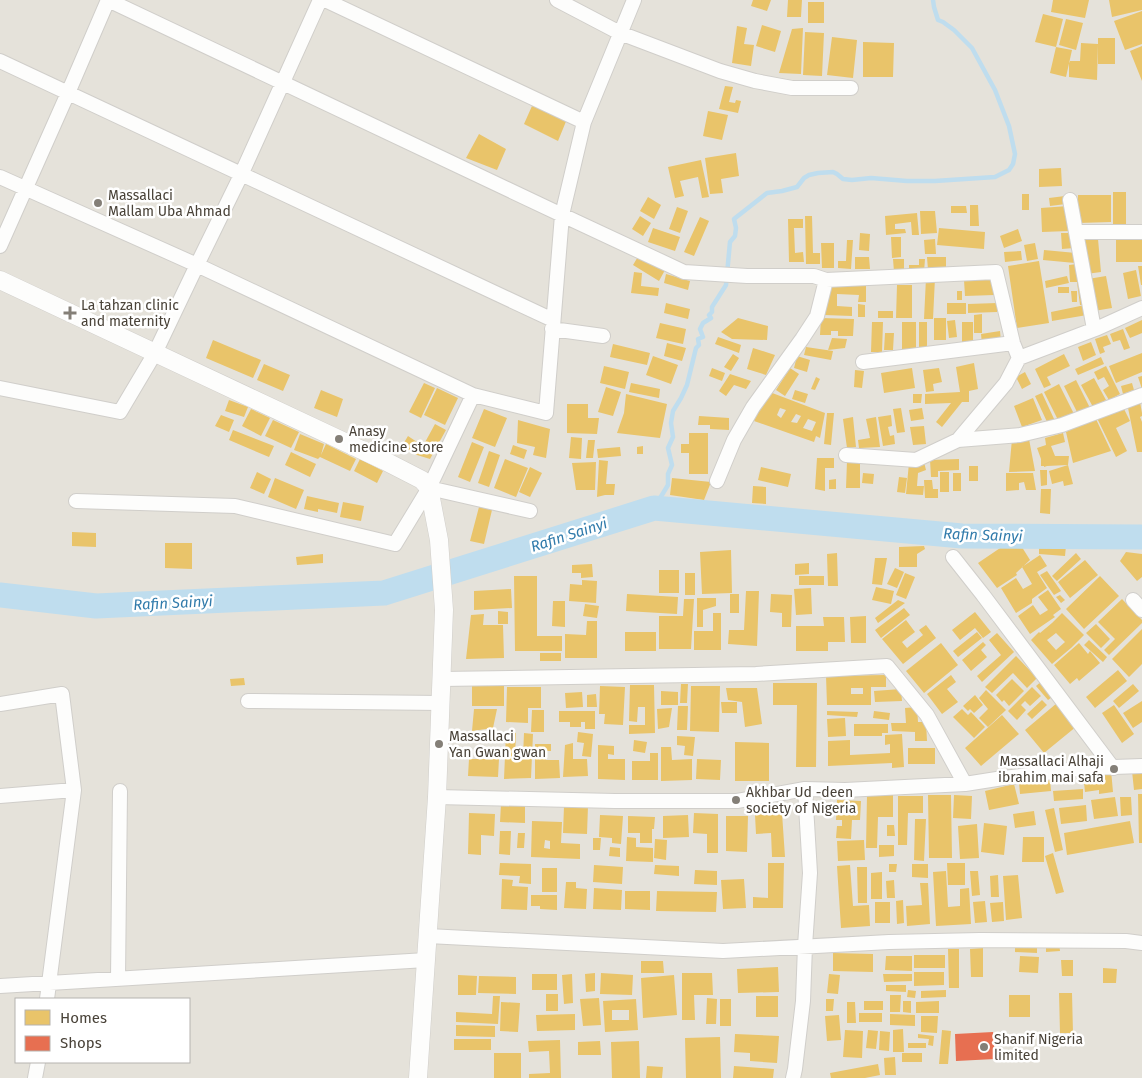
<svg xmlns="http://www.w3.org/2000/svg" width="1142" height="1078" font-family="'Fira Sans',sans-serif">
  <rect width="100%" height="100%" fill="#f2f0ed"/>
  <path fill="#e5e2da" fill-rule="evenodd" d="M0 0H1142V1078H0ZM16 999H189V1062H16Z"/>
  <path fill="#e9c46a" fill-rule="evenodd" d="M753 0H771L767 11 751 6Z
    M788 0H802L801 17H787Z
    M1053 0H1089L1085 18 1051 12Z
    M1109 0H1142V10L1112 17Z
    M808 2H824V23H808Z
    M1142 11V44L1125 50 1114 21Z
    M1043 14 1063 19 1056 47 1035 42Z
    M1066 19 1083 23 1076 50 1059 45Z
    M762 25 781 31 775 52 756 46Z
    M737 26 747 28 744 44 754 45 751 66 732 63Z
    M803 28 801 74 779 73 792 29Z
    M805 32 824 33 822 76 803 75Z
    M832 37 857 40 853 78 827 75Z
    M1098 38H1115V64H1098Z
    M863 42 894 43 893 77H863Z
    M1081 43 1098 44 1097 80 1069 77V61H1080Z
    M1142 46V81L1130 51Z
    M1056 47 1072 50 1066 77 1050 73Z
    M725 86 733 87 729 102 735 103 736 100 741 101 738 113 719 109Z
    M532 106 567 119 558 141 524 124Z
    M708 111 728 115 722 140 703 136Z
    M479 134 506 149 497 170 466 158Z
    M736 153 739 176 721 179 723 193 710 194 705 158Z
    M701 160 709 197 702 198 698 177 680 181 684 196 675 198 668 167Z
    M1061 168 1062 186 1039 187V169Z
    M1113 192H1126V224H1113Z
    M1022 194H1029V210H1022Z
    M1078 195H1111V222L1078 223Z
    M1065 196 1066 204 1050 206 1049 198Z
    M648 197 661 205 654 219 640 211Z
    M970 205H978L979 226H970Z
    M951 206H966L967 213H951Z
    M1068 206 1069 231 1042 232 1041 208Z
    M677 207 688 211 680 233 669 229Z
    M920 211H935L937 233 921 234Z
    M917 213 919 235H912L911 222 895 224V229H905L906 233 886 235 885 216Z
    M640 216 651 223 643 236 632 229Z
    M805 216H812L813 253H820V264H806Z
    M700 217 709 221 694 256 684 252Z
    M788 219H803V228H794L795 253 803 252 804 262H789Z
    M653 228 680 237 675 251 648 242Z
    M939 228 985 232 984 249 937 245Z
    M1018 229 1022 241 1004 248 1000 236Z
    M860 233 870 234 869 251 859 250Z
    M1061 233H1073L1074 248 1062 249Z
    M891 237H901V257L892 258Z
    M1116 237H1142V262H1116Z
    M935 239 936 254H925L924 240Z
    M1098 239 1101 272 1086 274 1082 240Z
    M847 240H853L851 269 838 268V261H846Z
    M821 243H834V268H822Z
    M1035 243 1038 259 1027 261 1024 245Z
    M1044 250 1076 253 1075 263 1043 260Z
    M1021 251 1022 260 1005 262 1004 252Z
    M639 255 665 270 659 281 633 265Z
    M855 257H869L870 269H855Z
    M927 257H946V270H928Z
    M893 259H904V271L894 272Z
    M919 259H925L924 272H909V265H919Z
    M1039 261 1049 323 1017 328 1008 266Z
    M1077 264 1078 282H1070L1069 265Z
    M1138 266H1142V285H1141Z
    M1136 270 1141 296 1128 299 1123 273Z
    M634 272 642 273 641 286 659 288 658 296 631 293Z
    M666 274 690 281 688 290 664 283Z
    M1067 276 1069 283 1046 288 1045 281Z
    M1106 276 1112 308 1094 311 1088 279Z
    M926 278H935L933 319H924Z
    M964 280H994V295L965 296Z
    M828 282 866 285V302H858L859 295 837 294V306L852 307V316L824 315Z
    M1077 282H1082L1085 305H1080Z
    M897 285H912V318H896Z
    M1058 287H1069V293H1058Z
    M957 291H962V300H957Z
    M1071 291H1077V302H1072Z
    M666 303 690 309 688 319 664 313Z
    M947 303H966V314H947Z
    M997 303V312L968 313V304Z
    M858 304 865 305V317H858Z
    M1085 305 1087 315 1052 321 1051 312Z
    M878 311H893V318H878Z
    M982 314V333H974V315Z
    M738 318 768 326 767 340 732 339 721 332Z
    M821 318 854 319 853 336H838V331H831V335H820Z
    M934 318H946V340H934Z
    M955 320 957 337 949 338 947 321Z
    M1142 320V333L1130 338 1125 328Z
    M872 322H883L882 352H871Z
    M902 322H916V351H902Z
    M919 322H927V351H919Z
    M962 322H973V344H962Z
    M660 323 686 329 683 344 656 338Z
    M1123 329 1130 348 1124 350 1120 340 1113 342 1110 334Z
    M1000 331 1001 341 982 344 981 334Z
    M885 333H894L893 350H884Z
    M1107 335 1111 344 1103 347 1105 352 1100 354 1095 339Z
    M718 337 741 345 739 353 715 344Z
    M832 338 847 339 845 348 828 350Z
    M213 340 261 360 253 378 206 358Z
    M1091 342 1096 355 1083 361 1078 347Z
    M667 343 686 348 682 361 664 356Z
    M613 344 650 353 647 365 610 357Z
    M806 347 833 351 831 360 804 355Z
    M753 348 775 355 766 375 747 369Z
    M1142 353V372L1116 383 1109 366Z
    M733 354 739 358 731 371 724 367Z
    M1064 354 1070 366 1047 377 1051 385 1044 388 1035 369Z
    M653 356 678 365 671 384 646 375Z
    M797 356 810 360 807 372 794 368Z
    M1101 357 1104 364 1078 375 1075 369Z
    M974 363 978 389 969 391V402H962L942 427 936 422 951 403 925 404V394L960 392 956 367Z
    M264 364 290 375 283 391 257 380Z
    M604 366 629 372 625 389 600 383Z
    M1106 366 1120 394 1109 400 1103 390 1109 386 1104 377 1098 380 1094 372Z
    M712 368 725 373 722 381 709 376Z
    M790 368 799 374 785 396 776 390Z
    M912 368 915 388 884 393 881 373Z
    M939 368 942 382 933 384 934 391 926 392 923 370Z
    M855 370 864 371 862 388 854 387Z
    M1025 372 1031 384 1022 389 1016 377Z
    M730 374 751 381 746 389 734 385 726 396 719 391Z
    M1142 376V389L1138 377Z
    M816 377 820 379 815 390 811 389Z
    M1094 378 1106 400 1093 407 1081 385Z
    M1076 380 1090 408 1078 414 1064 386Z
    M424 383 435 388 421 418 409 412Z
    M631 383 660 389 659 398 629 392Z
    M1132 383 1134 390 1123 394 1121 386Z
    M1059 384 1074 414 1059 422 1044 392Z
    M606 387 621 392 613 416 598 412Z
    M437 388 458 398 445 425 424 415Z
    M321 390 343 399 337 417 314 408Z
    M795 390 808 394 805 403 792 399Z
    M767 391 825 413 820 438 816 436 814 442 754 421ZM780 408 786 410 781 418 777 415ZM796 414 801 416 797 423 791 422ZM808 419 816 422 812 431 803 428Z
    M1042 393 1055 421 1048 424 1035 396Z
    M626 394 667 404 660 438 617 433 624 413Z
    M913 394H922L921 403H913Z
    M1033 398 1042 420 1022 427 1014 406Z
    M229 400 248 407 244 417 225 411Z
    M1140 402 1142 413V416L1140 417 1142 422V452H1137L1127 403Z
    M567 404H588V418H599L597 434 567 433Z
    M1122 405 1130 421 1116 428 1127 451 1116 457 1097 418Z
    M901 408 905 432 897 433 893 409Z
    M922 408 924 419 911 421 909 410Z
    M251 409 270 418 261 436 242 426Z
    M484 409 507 418 495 447 472 438Z
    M827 413H834L831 445 824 444Z
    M221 415 234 420 229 432 215 426Z
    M891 415 892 426 888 427 890 436 894 435 895 444 883 446 878 417Z
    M699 416 729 418V430L710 429V425H698Z
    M853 417 856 447 847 448 843 419Z
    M876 417 880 447 859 448 858 440 870 438 866 419Z
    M1095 417 1111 451 1073 463 1066 432Z
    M273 420 299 432 291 448 265 436Z
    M518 420 550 429 546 458 533 455 535 447 517 443Z
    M435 424 446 430 430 459 417 455 402 446 408 436 423 446Z
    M924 426 926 444 913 445 910 427Z
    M233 430 274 446 269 457 229 440Z
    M689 433H708V474H689V453H681V444H689Z
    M1063 433 1065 442 1051 446 1055 456H1069L1068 465 1073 484 1064 486 1063 481 1052 484 1049 471 1068 465 1047 466 1044 467V466H1041V459L1037 448 1046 445 1045 438Z
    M300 434 324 444 321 455 326 444 356 459 350 471 320 457 318 459 294 450Z
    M571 437 582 438 581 459 569 458Z
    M1012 439H1029L1035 471 1009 472Z
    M588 440H595L593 458H586Z
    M472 442 484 447 470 482 458 477Z
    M513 445 527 450 524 459 510 454Z
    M643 446V454H637V447Z
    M620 447 621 456 598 458 597 449Z
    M489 451 500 455 489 487 478 483Z
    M291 452 316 464 310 477 285 465Z
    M817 458H834V468H825V491L815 489Z
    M360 459 383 471 377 483 354 471Z
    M505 459 528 468 516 497 494 488Z
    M959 459V470L938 471V477H931L930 460Z
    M599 460 608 461 606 484H615L614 495H605L597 497Z
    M847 461H860V488H846Z
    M596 462 595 490H576L572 463Z
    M924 462 926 470 918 473 917 486H924L923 495 906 494 909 463Z
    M969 466H978V481H969Z
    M530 467 542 473 530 497 519 492Z
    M761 467 791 474 788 487 758 480Z
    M1040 470H1047V485L1041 486Z
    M257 472 271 479 264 494 250 488Z
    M940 472H949V492H940Z
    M863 473 874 474 873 484 862 483Z
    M953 473H961V491H953Z
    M1006 473H1033L1036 490H1026L1024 482 1019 483V490L1006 491Z
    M899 477 907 478 905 493 897 492Z
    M275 478 304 490 296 509 268 497Z
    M672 478 711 482 704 500 670 495Z
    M836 479V489H829V480Z
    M924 480H932L933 489H938V498H925Z
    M753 486 766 487V504L752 503Z
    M1041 489H1051L1050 514 1040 513Z
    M307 496 339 503 337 513 318 509V512L304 509Z
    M343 502 364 506 361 521 340 517Z
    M479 507 492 510 484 544 470 541Z
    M72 532 96 533V547L72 546Z
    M1009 542 1020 544 1030 560 1016 573 1017 575 997 588 978 563Z
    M165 543H192V569L165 568Z
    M1039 544 1066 546 1065 556 1039 554Z
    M924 546 925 549 917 554V567H899V547Z
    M731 550 732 593 702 594 700 552Z
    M1126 552 1142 554V577L1137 581 1120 561Z
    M837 553 838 586H828L827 554Z
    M1076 553 1081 559 1057 581 1052 576Z
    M323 554V563L297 565 296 557Z
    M1040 555 1047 566 1037 572 1047 588 1032 599V603L1016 613 1001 588 1016 578 1023 589 1032 584 1022 567Z
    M875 558H887L882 585 872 584Z
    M1085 560 1098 575 1070 598 1058 582Z
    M809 563V574L795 575V564Z
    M592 564 593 577 581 578V573H572V565Z
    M895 568 904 572 897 588 887 584Z
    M659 570H679V593H659Z
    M1047 571 1061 591 1054 595 1040 575Z
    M685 573H695V595H685Z
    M905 573 915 577 906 599 896 595Z
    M514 576H537V636H562V651H515Z
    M799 576H824V585H799Z
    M1100 576 1119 596 1084 629 1066 609Z
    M582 580 597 581 596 603 569 601 570 584 582 585Z
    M876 587 894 591 891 604 872 600Z
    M811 588 812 614 796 615 794 589Z
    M511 589 512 608 474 610V591Z
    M1048 590 1061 609 1053 615 1055 617 1030 634 1018 616 1033 605 1040 615 1048 610 1038 597Z
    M746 591H759L757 646 728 644 729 630H744Z
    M627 594 678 597 677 614 626 611Z
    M730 594H739V613H730Z
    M771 594 792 595 791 627H782V613L770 612Z
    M1060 595 1065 600 1061 603 1056 597Z
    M697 598H716V606L703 610V627H697Z
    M684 599H694L691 649H659V616H683Z
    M1122 599 1142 620V623L1109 655 1104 650 1115 639 1098 622Z
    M898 600 905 603 878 623 875 618Z
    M553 601H565V627L552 626Z
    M585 604 599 606 597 618 583 616Z
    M904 608 910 615 881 638 875 630Z
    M498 611 508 612V624H498Z
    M975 612 991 632 983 638 975 628 960 640 952 630Z
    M713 613H721V650H694V631H713Z
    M1062 613 1084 635 1071 648 1052 664 1031 640 1039 632 1040 633 1052 623ZM1056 633 1065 642 1056 650 1047 640Z
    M484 614 483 625H503L504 658 466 659 471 615Z
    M866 616V643H851L850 617Z
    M823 617H844L845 642H828V651H796V626H824Z
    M906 620 915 632 902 642 907 648 923 635 919 630 926 625 936 638 903 664 882 639Z
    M587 621H597V658H565V634L586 635Z
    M1096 624 1110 639 1101 648 1086 633Z
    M1142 629V664L1129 677 1112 659Z
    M625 632H656V651H625Z
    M977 632 982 638 958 657 953 651Z
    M997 633 1014 652 982 682 977 676 1001 655 989 640Z
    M1089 640 1107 657 1103 662 1084 645Z
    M983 642 986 645 981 650 987 657 971 671 962 660Z
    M941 643 958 665 924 693 906 671Z
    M1079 643 1088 654 1090 651 1100 663 1079 681 1077 678 1070 684 1054 665Z
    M540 653H561V661H540Z
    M1016 656 1037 678 1027 688 1013 673 992 693 985 687Z
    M1118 670 1127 681 1095 708 1086 697Z
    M886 675V687H871V705H827L826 676ZM851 688H863V694H851Z
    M951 675 956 682 947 689 958 702 942 714 927 694Z
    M244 678 245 685 231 686 230 679Z
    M1012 679 1024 691 1009 706 1004 700 1002 702 996 695Z
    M1043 680 1055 695 1048 700 1036 686Z
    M472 683H504V706H472Z
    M773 683H817L816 767H796L797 705H773Z
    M681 684H688L687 703H680Z
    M1133 684 1139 691 1119 708 1113 701Z
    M630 685H654L655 733 629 734V725H645V707H638L637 722 629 721Z
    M600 686 625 687 623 725 604 724 605 714H599Z
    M691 686H720L719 732 690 731Z
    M507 687H541V708H528V723L506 722Z
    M1032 687 1041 696 1030 706 1025 701 1021 705 1026 710 1017 720 1008 711Z
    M726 688H757L762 724 745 727 742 702 728 700Z
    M901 689 902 701 875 702 874 691Z
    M986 690 1006 710 988 727 979 718 988 709 979 698Z
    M661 691 678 692V705H661Z
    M582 692 583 707 566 708 565 693Z
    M596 694 597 707H587V695Z
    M975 695 983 705 974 713 970 709 968 711 963 706Z
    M1042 700 1047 705 1032 719 1027 714Z
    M1142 701V722L1133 728 1123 713Z
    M721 702H737V713H722Z
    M1057 703 1077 726 1044 753 1025 730Z
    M1114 705 1134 734 1122 743 1102 713Z
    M678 706H688L687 730H677Z
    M917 707 918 722H926L927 741H915V732L892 731 891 723H906L905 708Z
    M672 708 669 727 658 729 657 709Z
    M474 709H497L493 728 472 731Z
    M962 709 968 715 971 712 985 727 974 738 953 717Z
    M532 710H544V732H531Z
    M559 711H595V729H585V722H581V727H570V722H559Z
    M827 711 858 712 857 717 827 715Z
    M874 711 890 713 889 720 873 718Z
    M1002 715 1019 734 981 766 965 748Z
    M845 718 846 736 828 737 827 719Z
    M854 724H888V733H882V736H854Z
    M578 732 593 734 591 757 582 756 584 743 577 742Z
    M506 733H516L515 757H523L524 733 533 734 531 778 504 779Z
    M902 734 904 767 892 768V763L828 766V741L850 740V755L890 753V744L885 745V735Z
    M677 736 695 737 693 756 684 755 685 746 677 745Z
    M634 740 647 742 645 753 633 751Z
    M735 742 769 743V781H735Z
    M573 743V759H587L588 776 563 777 565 745Z
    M535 744H551V751H546V760H559L560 778 535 779Z
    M598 745 614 746V755L608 754V759H625V780L598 779Z
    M661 747H671L672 760 692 759V780L661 781Z
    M908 748H935V764H908Z
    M650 753H658V780H632V761H650Z
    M469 759H499L498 777 468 776Z
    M697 759 721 760 720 780 696 779Z
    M1111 770 1113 792 1099 794V790L1085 792 1083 773Z
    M1142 770V789L1134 790 1132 771Z
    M1050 779 1051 791 1020 794 1019 782Z
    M1014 784 1019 804 989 810 985 791Z
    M1083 789V799L1054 801 1053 791Z
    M1138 794H1142V843H1139Z
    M867 795H893V817H878L877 848H866Z
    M928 795H951L952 858H929Z
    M954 795 972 796 971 819 953 818Z
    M898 796H923V813H908L907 845H898Z
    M1115 797 1118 816 1094 819 1091 800Z
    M1120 797H1131L1132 815 1121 816Z
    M837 800 861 801 860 820H852L851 839 836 838 837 826H842V820H836Z
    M501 804H525V823L500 822Z
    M1086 805 1087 821 1061 824 1059 808Z
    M564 806H588L587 834 563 833Z
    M1054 808 1063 850 1055 852 1045 810Z
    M1034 811 1036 825 1015 828 1013 814Z
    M469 813 495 814 494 836 481 835V855L468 854Z
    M694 813 718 814V853H707V834L693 833Z
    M782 813 785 857H772L771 833 756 834 755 815Z
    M600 815 623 816 621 844 612 843V838L599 837Z
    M688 815 689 837 663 838V816Z
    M628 816 655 817 654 829H652V843H640V833H628Z
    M726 816H748L747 852 726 851Z
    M915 819H926L924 861 914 860Z
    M532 821 562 822 561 843 580 844V859L531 857ZM545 840 550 841V849L544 848Z
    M1130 821 1134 843 1067 855 1064 833Z
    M984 823 1007 826 1004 855 981 852Z
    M977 824 979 858 960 859 958 826Z
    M887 825H894L895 836H887Z
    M500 831H511L510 855 499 854Z
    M518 833H525L524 848H517Z
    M627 837 636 838V847L653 848V862L626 861Z
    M1023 837H1044V862H1022Z
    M593 838H601L600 850H593Z
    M655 839 667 840 666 860 654 858Z
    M864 840 865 860 838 861 837 841Z
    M879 845H894V856L879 857Z
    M610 847 620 848V857L609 856Z
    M1053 853 1064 892 1056 894 1045 856Z
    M500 863 531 864V884L519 883 520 876 499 875Z
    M768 863H784L783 908H753V897L768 898Z
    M947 863H965V885H948Z
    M889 864H897L896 872H889Z
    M912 864H928V878L912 877Z
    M594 865 623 867 622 884 593 882Z
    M655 865 679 866V876L654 874Z
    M850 865 853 906 869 905 870 926 841 928 837 866Z
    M857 867H867V903H858Z
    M542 868H557V892H542Z
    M695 870 717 871V885L694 884Z
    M946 871 948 907 960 906V889L969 888 971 924 936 926 933 872Z
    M970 871H978L980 895 972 896Z
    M882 872V899H871V873Z
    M998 875 999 897H991L990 876Z
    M1018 875 1022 918 1006 920 1003 876Z
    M502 879 513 880 512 886 528 887 527 910 501 909Z
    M744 879 746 908 723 909 721 880Z
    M894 880 895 898H887L886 881Z
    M566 882H576V888L587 889 586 909 564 908Z
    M920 883H928L930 924 907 926 906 906 922 905Z
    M594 888 622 890 621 910 593 909Z
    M625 891H650V910L625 909Z
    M657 891 717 892 716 912 656 911Z
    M531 895H557V910L540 909V906H531Z
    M903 900 904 923 897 924 896 901Z
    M985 901 987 922 975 923 973 902Z
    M875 902H890V923H875Z
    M1003 902 1004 921 992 922 990 903Z
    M1059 943 1060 951 1046 952V944Z
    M1015 944 1037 945V953L1015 952Z
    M983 948V977H971L970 949Z
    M948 949H959V988H949Z
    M833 953 873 954V972L833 971Z
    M914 955H945V968H914Z
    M886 956H912V971L885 970Z
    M1020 956 1039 957 1038 973 1019 972Z
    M1061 960H1073V976H1062Z
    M641 961H663L664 973H641Z
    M778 967 779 992 738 993 737 969Z
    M1103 968 1117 969 1116 983H1103Z
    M914 972H944V985L914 986Z
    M595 973V991L586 992 585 974Z
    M601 973 633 975 632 995 600 994Z
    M682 973H712L713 995H694L695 1020H682Z
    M532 974H557V990H532Z
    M572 974 573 1003 564 1004 562 975Z
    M829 974 840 975 838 994 827 993Z
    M883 974H912V981L884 982Z
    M458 975 477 976 476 995H458Z
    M674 975 677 1015 643 1018 641 978Z
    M479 976 516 977V994L478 993Z
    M886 985H906V992L886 991Z
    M908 990 916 991 915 998 907 997Z
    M946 990V997L921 998V991Z
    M1059 993H1072L1073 1033H1060Z
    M546 994H558V1011H546Z
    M890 995H901L900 1012H890Z
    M1009 995H1030V1017H1009Z
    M493 996H500L498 1024 456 1022V1012L492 1014Z
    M756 996H778V1017H756Z
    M599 998 601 1025 583 1026 580 999Z
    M707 998 717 999 716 1024H706Z
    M636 999 638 1030 605 1032 603 1001ZM612 1010H629V1020H612Z
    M720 999H731V1026H720Z
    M826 999H834L833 1011H826Z
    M864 1001H883V1010H864Z
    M903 1001H911V1013L903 1012Z
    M939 1001V1013H916V1002Z
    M501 1002 520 1003 518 1032 500 1031Z
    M847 1002H855L856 1023H847Z
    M859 1013H882V1022H859Z
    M575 1014V1030L537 1031 536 1015Z
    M890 1014 915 1015V1026L890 1025Z
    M839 1015 841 1040 827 1041 825 1016Z
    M921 1016H938L937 1033 921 1032Z
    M456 1025 495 1026V1037L456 1036Z
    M903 1029 904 1052H893V1030Z
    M845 1030 863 1031 862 1058 843 1057Z
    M868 1030 878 1031 876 1049 866 1048Z
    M942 1030 951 1031 948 1064H939Z
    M880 1031 890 1032 889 1051 879 1050Z
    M735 1034 779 1036 777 1063 750 1061V1053L734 1052Z
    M918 1034 934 1036 933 1046 928 1045 929 1039 918 1038Z
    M720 1037 721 1078H686L685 1038Z
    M454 1039H491V1050H454Z
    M560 1040 561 1078H529V1074L550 1073 549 1051 529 1052 528 1041Z
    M600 1041 601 1055H578V1042Z
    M639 1041 640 1078H612L611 1042Z
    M908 1043H926V1048H908Z
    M494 1053H521V1078H494Z
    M902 1053H922V1062H902Z
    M895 1057 896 1075H885L884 1058Z
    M878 1064 880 1075 865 1078H831L830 1073Z
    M647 1066 663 1067 662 1078H646Z
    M734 1066 774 1069 773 1078H733Z"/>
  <path fill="#e76f51" d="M993 1032 995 1059 956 1061 955 1034Z"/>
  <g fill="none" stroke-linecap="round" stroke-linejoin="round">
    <path stroke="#bfddee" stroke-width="4.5" d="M654 508 668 485V474L672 465 668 448 673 437 671 423 673 411 681 398 687 385 696 348 699 345 698 339 703 337 700 329 703 323 711 318 709 315 712 312V307L726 285 730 242 735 236 736 228 734 219 767 193 782 191 797 187 804 178 809 175 818 173 833 172 837 174 843 179 852 180 871 178 907 181H935L995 177 1009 170 1013 164 1015 154 1009 126 995 90 972 48 954 30 943 22 938 20 934 7 933 0"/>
    <path stroke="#bfddee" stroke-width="25" d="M0 595 96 606 384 593 654 508 962 536 1142 537"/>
    <defs>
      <path id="minor" d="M108 0 562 215 684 272 747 276H814L826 280 996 272 1013 343 1019 358
        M325 0 584 122
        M557 0 620 33 720 71 755 81 792 88H851
        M0 61 553 320
        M0 177 197 265 473 395 546 413 562 215 584 122 634 0
        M1070 200 1094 329
        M1076 232H1142
        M0 246 68 93 108 0
        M552 329 603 336
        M863 362 1013 343
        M0 388 120 412 155 353 197 265 241 175 320 0
        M958 440 1020 435 1062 425 1142 395
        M846 455 916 460 958 440 1006 383 1019 358 1098 328 1142 308
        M717 481 734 440 753 407 802 339 817 316 826 280
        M429 488 530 511
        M76 501 235 506 395 544 429 488 473 395
        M953 557 983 595 1113 768
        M1133 600 1142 610
        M442 679 756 674 887 666 927 715 965 784
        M248 701 441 703
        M0 704 62 694 74 790 47 999
        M0 796 74 790
        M437 797 615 801H737L805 789 845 790 965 784 1003 778 1086 768 1142 766
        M428 936 723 951 889 942 980 940 1126 941 1142 943
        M118 979 120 791
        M0 986 426 960
        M35 1078 38 1062
        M793 1078 795 1069 803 1001 805 946 810 873 805 789"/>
      <path id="tertiary" d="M0 280 385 461 422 480 429 488 439 540 444 610 437 797 418 1078"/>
    </defs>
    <use href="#minor" stroke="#d0ceca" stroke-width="16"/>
    <use href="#tertiary" stroke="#d0ceca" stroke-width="19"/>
    <use href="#minor" stroke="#fdfdfc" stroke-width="14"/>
    <use href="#tertiary" stroke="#fdfdfc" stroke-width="18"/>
  </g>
  <g fill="#847f77" stroke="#fff" stroke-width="2">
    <circle cx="98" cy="203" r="5"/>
    <path d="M67.5 305.5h5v5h5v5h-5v5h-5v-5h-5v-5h5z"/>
    <circle cx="339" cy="439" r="5"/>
    <circle cx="439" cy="744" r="5"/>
    <circle cx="1114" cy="769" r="5"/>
    <circle cx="736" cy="800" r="5"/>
    <circle cx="984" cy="1047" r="5"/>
  </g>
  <g text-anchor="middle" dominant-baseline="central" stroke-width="5" stroke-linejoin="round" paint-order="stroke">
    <g font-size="14" fill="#494238" stroke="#fff" text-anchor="start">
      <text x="108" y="195">Massallaci<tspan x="108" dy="16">Mallam Uba Ahmad</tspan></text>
      <text x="81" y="305">La tahzan clinic<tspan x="81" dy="16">and maternity</tspan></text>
      <text x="349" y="431">Anasy<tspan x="349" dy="16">medicine store</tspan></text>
      <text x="449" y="736">Massallaci<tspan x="449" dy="16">Yan Gwan gwan</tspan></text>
      <text x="1104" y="761" text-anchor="end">Massallaci Alhaji<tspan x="1104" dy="16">ibrahim mai safa</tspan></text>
      <text x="746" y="792">Akhbar Ud -deen<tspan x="746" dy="16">society of Nigeria</tspan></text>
      <text x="994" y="1039">Shanif Nigeria<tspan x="994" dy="16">limited</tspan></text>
    </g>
    <g font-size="15" font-style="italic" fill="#317bab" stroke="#fff">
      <text transform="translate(569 535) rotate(-18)">Rafin Sainyi</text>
      <text transform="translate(983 535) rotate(2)">Rafin Sainyi</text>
      <text transform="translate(173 603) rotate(-3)">Rafin Sainyi</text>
    </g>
  </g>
  <rect x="15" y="998" width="175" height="65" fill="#ffffff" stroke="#b6b3af"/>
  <rect x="25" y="1010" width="25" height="15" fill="#e9c46a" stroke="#b6b3af"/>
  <text x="60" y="1023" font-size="15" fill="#494238">Homes</text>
  <rect x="25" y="1036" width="25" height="15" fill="#e76f51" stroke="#b6b3af"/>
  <text x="60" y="1048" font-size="15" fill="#494238">Shops</text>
</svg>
